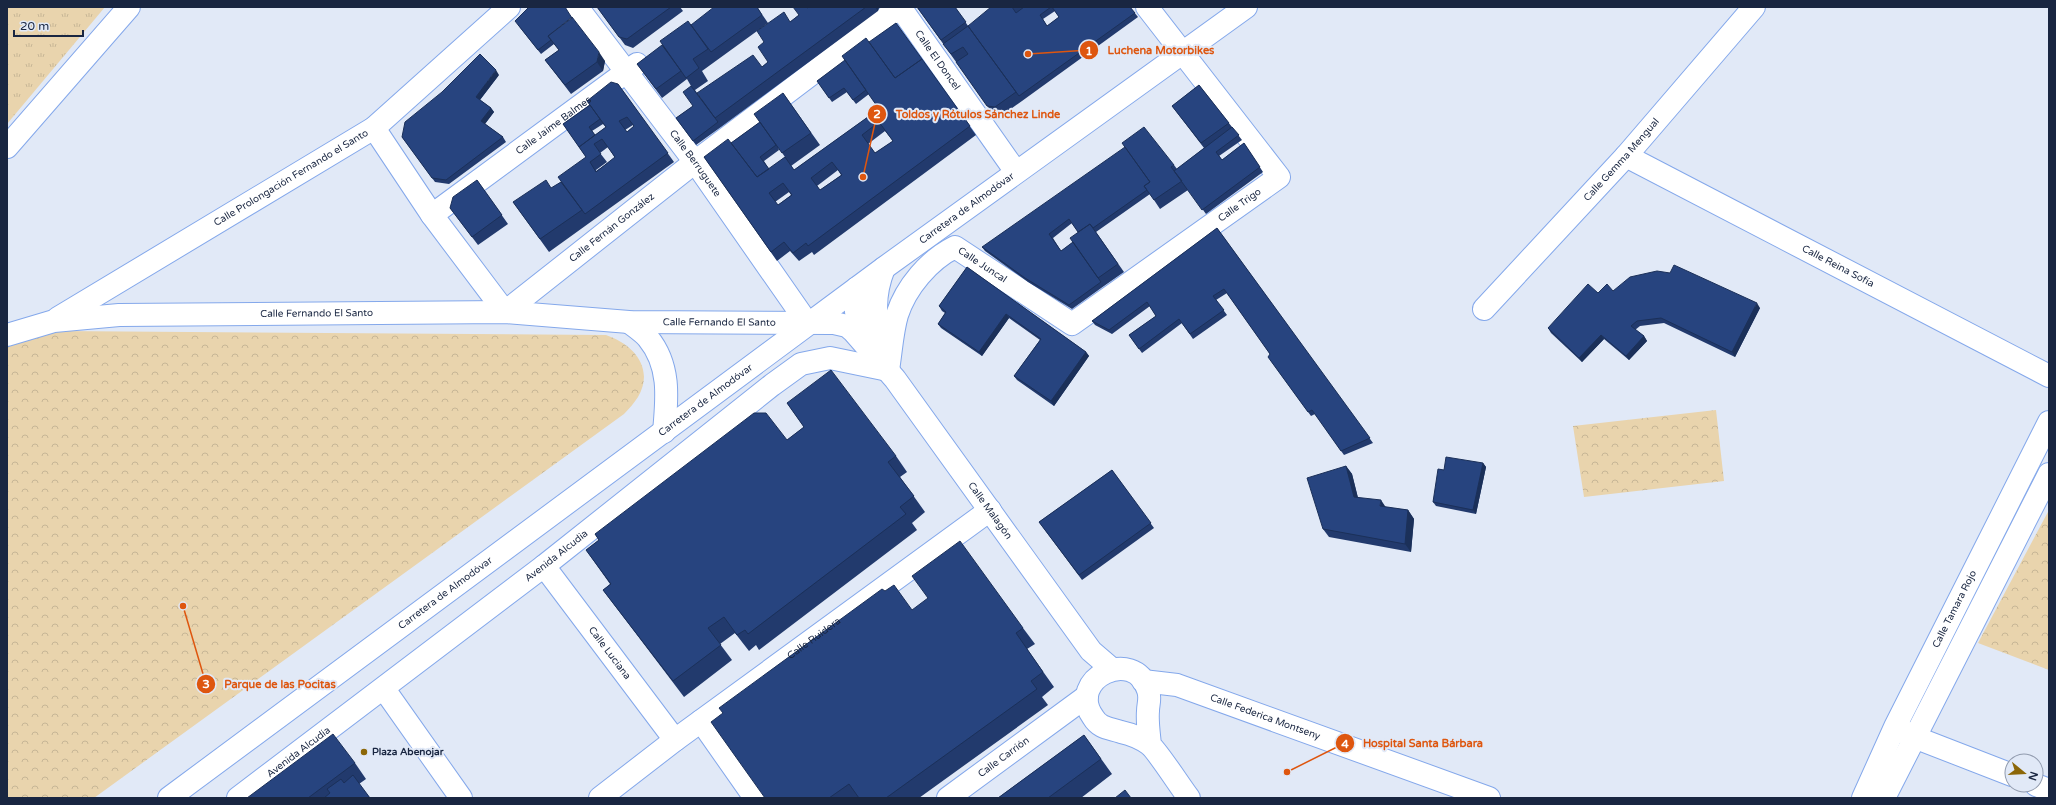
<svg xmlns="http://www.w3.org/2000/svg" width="2056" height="805" font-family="'Varela Round',sans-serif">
  <defs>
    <pattern id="grass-tufts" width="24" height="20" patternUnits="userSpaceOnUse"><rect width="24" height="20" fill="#e9d4ad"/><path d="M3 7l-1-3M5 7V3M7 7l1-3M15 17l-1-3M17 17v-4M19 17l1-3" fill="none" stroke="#c7b696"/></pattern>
    <pattern id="forest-crowns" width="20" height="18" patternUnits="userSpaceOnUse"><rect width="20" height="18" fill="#e9d4ad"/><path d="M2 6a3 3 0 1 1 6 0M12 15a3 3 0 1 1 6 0" fill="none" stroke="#c7b696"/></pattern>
  </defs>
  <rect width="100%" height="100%" fill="#e1e9f7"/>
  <path fill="url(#grass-tufts)" d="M7 7H105L7 124Z"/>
  <path fill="url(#forest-crowns)" d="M57 331 606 335C633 344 655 368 638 397 634 403 629 409 624 414L94 798H7V346Z
    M1716 410 1724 481 1584 497 1573 426Z
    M2049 510V670L1978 643Z"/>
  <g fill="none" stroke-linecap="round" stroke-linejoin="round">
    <defs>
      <g id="street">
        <path id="s1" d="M577 7 695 162 808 324"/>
        <path id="s2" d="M900 7 1016 172"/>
        <path d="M374 128 432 215 505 312"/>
        <path d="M7 147 129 7"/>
        <path id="s3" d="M1626 156 2049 376"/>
        <path id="s4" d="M432 215 637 64"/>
        <path d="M884 268C870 303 877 326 886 361"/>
        <path d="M857 288C854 312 855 321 869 341"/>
        <path id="s5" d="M1484 309 1626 156 1754 7"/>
        <path id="s6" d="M505 312 695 162 900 7"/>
        <path id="s7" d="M58 318 374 128 509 7"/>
        <path d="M629 322C635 327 643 332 648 338 671 366 667 399 664 432"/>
        <path id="s8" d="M7 335 54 321 119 315 505 312 629 322 834 323 847 326 854 332 895 379 1091 651 1112 669"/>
        <path id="s9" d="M888 370C891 352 892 332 897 315 906 287 929 260 955 247L1072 324 1279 177 1147 7"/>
        <path id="s10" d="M544 566 675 740"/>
        <path id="s11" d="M1143 681 1177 685 1489 798"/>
        <path d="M384 689 461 798"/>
        <path d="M701 721 755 798"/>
        <path d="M1901 730 1914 737 2012 775"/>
        <path d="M1150 745C1149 734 1147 722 1148 711 1148 704 1151 698 1148 690 1134 646 1066 679 1093 717 1100 729 1110 728 1121 732 1130 734 1142 739 1149 744 1157 750 1181 788 1189 798"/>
        <path d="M2036 785 2049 790"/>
        <path id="s12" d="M238 798 544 566 772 385 801 364 830 358 888 370"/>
        <path id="s13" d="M600 798 675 740 990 510"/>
        <path id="s14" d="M948 798 1087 696"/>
        <path id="s15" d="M1863 798 1895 727 2049 422"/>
        <path d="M1884 798 2049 474"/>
      </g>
      <g id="secondary">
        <path id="s16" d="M169 798 884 268 1246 7"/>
      </g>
    </defs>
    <use href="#street" stroke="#84a8eb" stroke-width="24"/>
    <use href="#secondary" stroke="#84a8eb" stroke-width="24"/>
    <use href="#street" stroke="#fff" stroke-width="22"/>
    <use href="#secondary" stroke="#fff" stroke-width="22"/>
  </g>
  <path fill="#223a6d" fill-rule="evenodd" d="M597 7H680L683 11 633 48 625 45Z
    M757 7 768 23 702 71 708 81 695 90 701 99 762 67 768 62 790 22 809 7H879L878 11 721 127 720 126 721 127 696 145 676 118 693 106 691 86 687 79 662 98 637 64 691 25Z
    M917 7H955L975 36 991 7H1130L1138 17 1022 101V100V101L1001 116 993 114ZM1055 11 1059 17 1047 26 1043 19Z
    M896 23 976 135 814 255 812 252 799 261 790 251 777 261 704 157 731 143 760 122 783 93 820 145 791 166 794 170 879 109 869 94 856 104 847 92 832 102 817 81ZM885 131 893 141 875 153 868 144ZM778 147 785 157 769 169 764 161 779 150ZM838 170 841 175 820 190 817 186ZM789 192 791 195 778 205 775 202Z
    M518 25 605 61 603 71 571 94 545 60 559 50 554 44 541 54Z
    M499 75 480 100 491 108 494 112 485 124 503 137 506 142 449 184 435 182 402 137Z
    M618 84 674 162 549 252 513 202 552 188 561 182 586 157 563 124ZM603 124 606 127 595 135 592 131ZM633 125 634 126 627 132 625 130ZM608 147 615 158 596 171V170L607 162 600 153Z
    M1199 85 1232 127 1242 140 1219 156 1222 160 1244 143 1263 172 1206 214 1188 189V190L1160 209 1150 194 1096 232 1124 272 1104 286V285V286L1072 309 1028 282 985 251 982 247 1174 165 1177 169 1204 148 1172 106ZM1072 223 1078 232 1073 242 1061 251 1053 238Z
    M477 180 508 224 478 245 450 208Z
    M1217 228 1373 443 1344 455 1315 414 1311 416 1271 361 1270 354 1227 293 1216 300 1227 315 1193 339 1182 323 1142 353 1129 335 1156 316 1150 306 1112 334 1095 325 1092 321Z
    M967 267 1086 352 1089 356 1054 406 1017 380 1014 376 1040 340 1009 318 982 356 941 328 938 324 945 313 942 311 939 306Z
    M1613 291 1760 308 1735 357 1664 323 1640 326 1635 330 1644 336 1647 341 1629 360 1604 339 1582 362 1551 333 1548 328 1598 293Z
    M787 403 896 456 907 472 900 477 925 512 912 523 917 530 759 650 756 645 749 651 735 633 720 644 732 660 684 697 615 606 603 590 610 584 586 550 599 540 595 534 787 440 804 427Z
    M1483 463 1486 467 1476 514 1436 506 1433 502 1444 470Z
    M1346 466 1352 474 1358 498 1385 507 1408 510 1414 519 1411 552 1329 537 1323 529Z
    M1112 470 1154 528 1082 580 1039 522Z
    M912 610 1023 628 1035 644 1027 649 1054 687 1042 697 1048 705 919 798H765Z
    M1084 735 1112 774 1081 798H998Z
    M355 763 366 779 359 784 370 798H247Z"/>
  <path fill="#1b3059" d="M875 7H879L878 11Z
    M599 52 605 61 603 71 597 62Z
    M496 70 499 75 479 101 476 97Z
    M491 108 494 112 484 125 481 121Z
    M1757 303 1760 308 1735 357 1732 352Z
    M1006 314 1009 318 982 356 979 352Z
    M1601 335 1604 339 1582 362 1579 358Z
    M1644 336 1647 341 1629 360 1626 356Z
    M1086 352 1089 356 1054 406 1051 401Z
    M1483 463 1486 467 1476 514 1473 510Z
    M1346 466 1352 474 1360 506 1354 497Z
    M1381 500 1387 509 1380 506Z
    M1408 510 1414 519 1411 552 1405 544Z"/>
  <path fill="#27447f" stroke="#1b3059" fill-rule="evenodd" d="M529 7H565L572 18 548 36 551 40 538 50 515 21Z
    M597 7H671L627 39 619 37Z
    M714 7H757L762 15 711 52 691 25Z
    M793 7H806L807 8 809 7H866L715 118 697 93 753 55 762 67 768 62 758 47 764 42 757 31 784 12 790 22 799 15Z
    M917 7H955L966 22 941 40Z
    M991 7H1012L1016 13 1024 7H1051L1040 15 1047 26 1059 17 1052 7H1130L1135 13 1019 96 968 26Z
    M572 17 599 52 597 62 565 85 545 60 559 50 548 36Z
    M688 21 708 49 693 59 699 68 686 78 660 41Z
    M896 23 922 59 895 78 869 42Z
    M968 26 1016 92 995 107 987 106 956 62 968 54 963 47 951 54 943 44Z
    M866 38 895 78 922 59 970 126 808 246 806 243 793 253 784 242 771 252 704 157 728 139 757 177 785 157 794 170 879 109 842 56ZM879 122 893 141 875 153 862 135ZM832 162 842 175 820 190 811 178ZM783 183 792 195 778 205 769 193Z
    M662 45 681 71 656 89 637 64Z
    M480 54 496 70 476 97 491 108 481 121 503 137 446 180 432 178 402 137 405 122 442 92Z
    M845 60 866 90 853 100 844 88 829 98 817 81Z
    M611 82 618 84 668 153 585 214 558 177 586 157 579 147 606 127 587 101ZM627 117 634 126 627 132 619 121ZM602 139 615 157 596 172 590 162 601 154 594 144Z
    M1199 85 1229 123 1201 143 1172 106Z
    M691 86 718 122 693 141 676 118 693 106 683 92Z
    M783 93 811 133 782 153 754 114Z
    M590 105 600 119 589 127 595 135 579 147 563 124Z
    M760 122 776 145 760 157 769 169 757 177 731 143Z
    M1144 127 1174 165 1171 167 1182 181 1154 200 1144 186 1150 182 1122 143Z
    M1232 127 1239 135 1216 152 1222 160 1244 143 1260 167 1202 210 1174 171Z
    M1125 147 1150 182 1144 186 1147 190 1093 228 1090 224 1078 232 1069 219 1049 234 1061 251 1073 242 1101 282 1069 305 1025 278 982 247Z
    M477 180 502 215 472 237 450 208 453 197Z
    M546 180 551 188 561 182 582 210 540 239 513 202Z
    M1090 224 1118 264 1098 278 1070 238Z
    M1217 228 1370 438 1341 451 1312 410 1308 412 1268 357 1270 354 1224 289 1213 296 1224 310 1190 334 1179 319 1139 349 1129 335 1156 316 1147 302 1109 330 1092 321Z
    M1674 265 1757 303 1732 352 1661 318 1637 321 1631 326 1644 336 1626 356 1601 335 1579 358 1548 328 1588 284 1598 293 1607 284 1613 291 1630 277 1657 271 1670 273Z
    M967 267 1086 352 1051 401 1014 376 1041 339 1006 314 979 352 938 324 946 312 939 306Z
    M831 370 896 456 888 462 914 496 900 507 906 514 748 634 745 630 737 635 724 617 708 628 721 645 673 681 603 590 611 584 586 550 599 540 595 534 754 413H766L787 440 804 427 787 403Z
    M1446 457 1483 463 1473 510 1433 502 1438 469 1444 470Z
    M1346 466 1354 497 1381 500 1380 506 1408 510 1405 544 1323 529 1307 478Z
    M1112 470 1151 523 1079 575 1039 522Z
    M960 541 1023 628 1016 633 1043 672 1031 681 1037 689 886 798H859L849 784 829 798H765L711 722 723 713 719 708 882 589 885 591 894 585 912 610 928 598 912 576Z
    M333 734 355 763 308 798H247Z
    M1084 735 1101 759 1048 798H998Z
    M353 775 370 798H324L330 793 327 789 341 779 344 783Z
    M1125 790 1131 798H1115Z"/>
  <circle fill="#8c6708" stroke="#e1e9f7" stroke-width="1.5" cx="364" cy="752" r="4"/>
  <g text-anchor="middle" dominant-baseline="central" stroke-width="4" stroke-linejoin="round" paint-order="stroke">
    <g font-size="10" fill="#192641" stroke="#e1e9f7">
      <text stroke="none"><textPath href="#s2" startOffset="65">Calle El Doncel</textPath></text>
      <text stroke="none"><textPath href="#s4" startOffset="151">Calle Jaime Balmes</textPath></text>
      <text stroke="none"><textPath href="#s5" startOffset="203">Calle Gemma Mengual</textPath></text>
      <text stroke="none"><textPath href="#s1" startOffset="196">Calle Berruguete</textPath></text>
      <text stroke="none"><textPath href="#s7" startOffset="272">Calle Prolongación Fernando el Santo</textPath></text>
      <text stroke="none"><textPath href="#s9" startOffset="493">Calle Trigo</textPath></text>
      <text stroke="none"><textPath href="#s16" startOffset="992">Carretera de Almodóvar</textPath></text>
      <text stroke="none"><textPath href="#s6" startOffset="136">Calle Fernán González</textPath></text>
      <text stroke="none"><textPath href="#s9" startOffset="180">Calle Juncal</textPath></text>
      <text stroke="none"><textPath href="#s3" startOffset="239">Calle Reina Sofía</textPath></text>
      <text stroke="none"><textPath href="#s8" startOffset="312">Calle Fernando El Santo</textPath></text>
      <text stroke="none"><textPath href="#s8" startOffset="715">Calle Fernando El Santo</textPath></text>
      <text stroke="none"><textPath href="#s16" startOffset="668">Carretera de Almodóvar</textPath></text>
      <text stroke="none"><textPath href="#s8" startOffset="1077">Calle Malagón</textPath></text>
      <text stroke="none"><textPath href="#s12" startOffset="400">Avenida Alcudia</textPath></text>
      <text stroke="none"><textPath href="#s16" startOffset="344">Carretera de Almodóvar</textPath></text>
      <text stroke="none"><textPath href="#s15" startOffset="210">Calle Tamara Rojo</textPath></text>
      <text stroke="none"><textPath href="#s13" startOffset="267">Calle Ruidera</textPath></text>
      <text stroke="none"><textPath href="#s10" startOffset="109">Calle Luciana</textPath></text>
      <text stroke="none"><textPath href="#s11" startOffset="128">Calle Federica Montseny</textPath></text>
      <text stroke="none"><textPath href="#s12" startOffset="76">Avenida Alcudia</textPath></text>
      <text stroke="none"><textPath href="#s14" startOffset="69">Calle Carrión</textPath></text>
    </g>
    <g font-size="10" font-weight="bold" fill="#192641" stroke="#e1e9f7" text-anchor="start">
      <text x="372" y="752">Plaza Abenojar</text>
    </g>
  </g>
  <path fill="none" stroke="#de560f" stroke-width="1.5" d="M1028 54L1089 50M863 177L877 114M183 606L206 684M1287 772L1345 743"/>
  <g fill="#de560f" stroke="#e1e9f7" stroke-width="1.5">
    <circle cx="1028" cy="54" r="4"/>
    <circle cx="863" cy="177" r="4"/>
    <circle cx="183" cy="606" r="4"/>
    <circle cx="1287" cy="772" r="4"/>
    <circle cx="1089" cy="50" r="10"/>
    <circle cx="877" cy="114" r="10"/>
    <circle cx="206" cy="684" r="10"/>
    <circle cx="1345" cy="743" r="10"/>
  </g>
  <g font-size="12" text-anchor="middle" font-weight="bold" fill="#fff">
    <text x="1089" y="55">1</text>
    <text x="877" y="118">2</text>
    <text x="206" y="688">3</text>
    <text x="1345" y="748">4</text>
  </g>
  <g font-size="11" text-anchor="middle" font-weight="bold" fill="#de560f" stroke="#e1e9f7" stroke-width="4" stroke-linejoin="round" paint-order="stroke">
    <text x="1161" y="54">Luchena Motorbikes</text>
    <text x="978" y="118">Toldos y Rótulos Sánchez Linde</text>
    <text x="280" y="688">Parque de las Pocitas</text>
    <text x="1423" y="747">Hospital Santa Bárbara</text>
  </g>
  <rect width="2056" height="805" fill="none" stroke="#192641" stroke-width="16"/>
  <g transform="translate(2024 773) rotate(108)"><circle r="19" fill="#e1e9f7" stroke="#919bae"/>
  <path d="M0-3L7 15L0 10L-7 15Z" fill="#8c6708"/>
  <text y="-6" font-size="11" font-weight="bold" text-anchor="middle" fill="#192641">N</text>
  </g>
  <path d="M14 30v6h69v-6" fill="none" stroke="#192641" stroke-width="2"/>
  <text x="20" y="30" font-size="12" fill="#192641" stroke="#e1e9f7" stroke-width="3" paint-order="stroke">20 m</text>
</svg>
